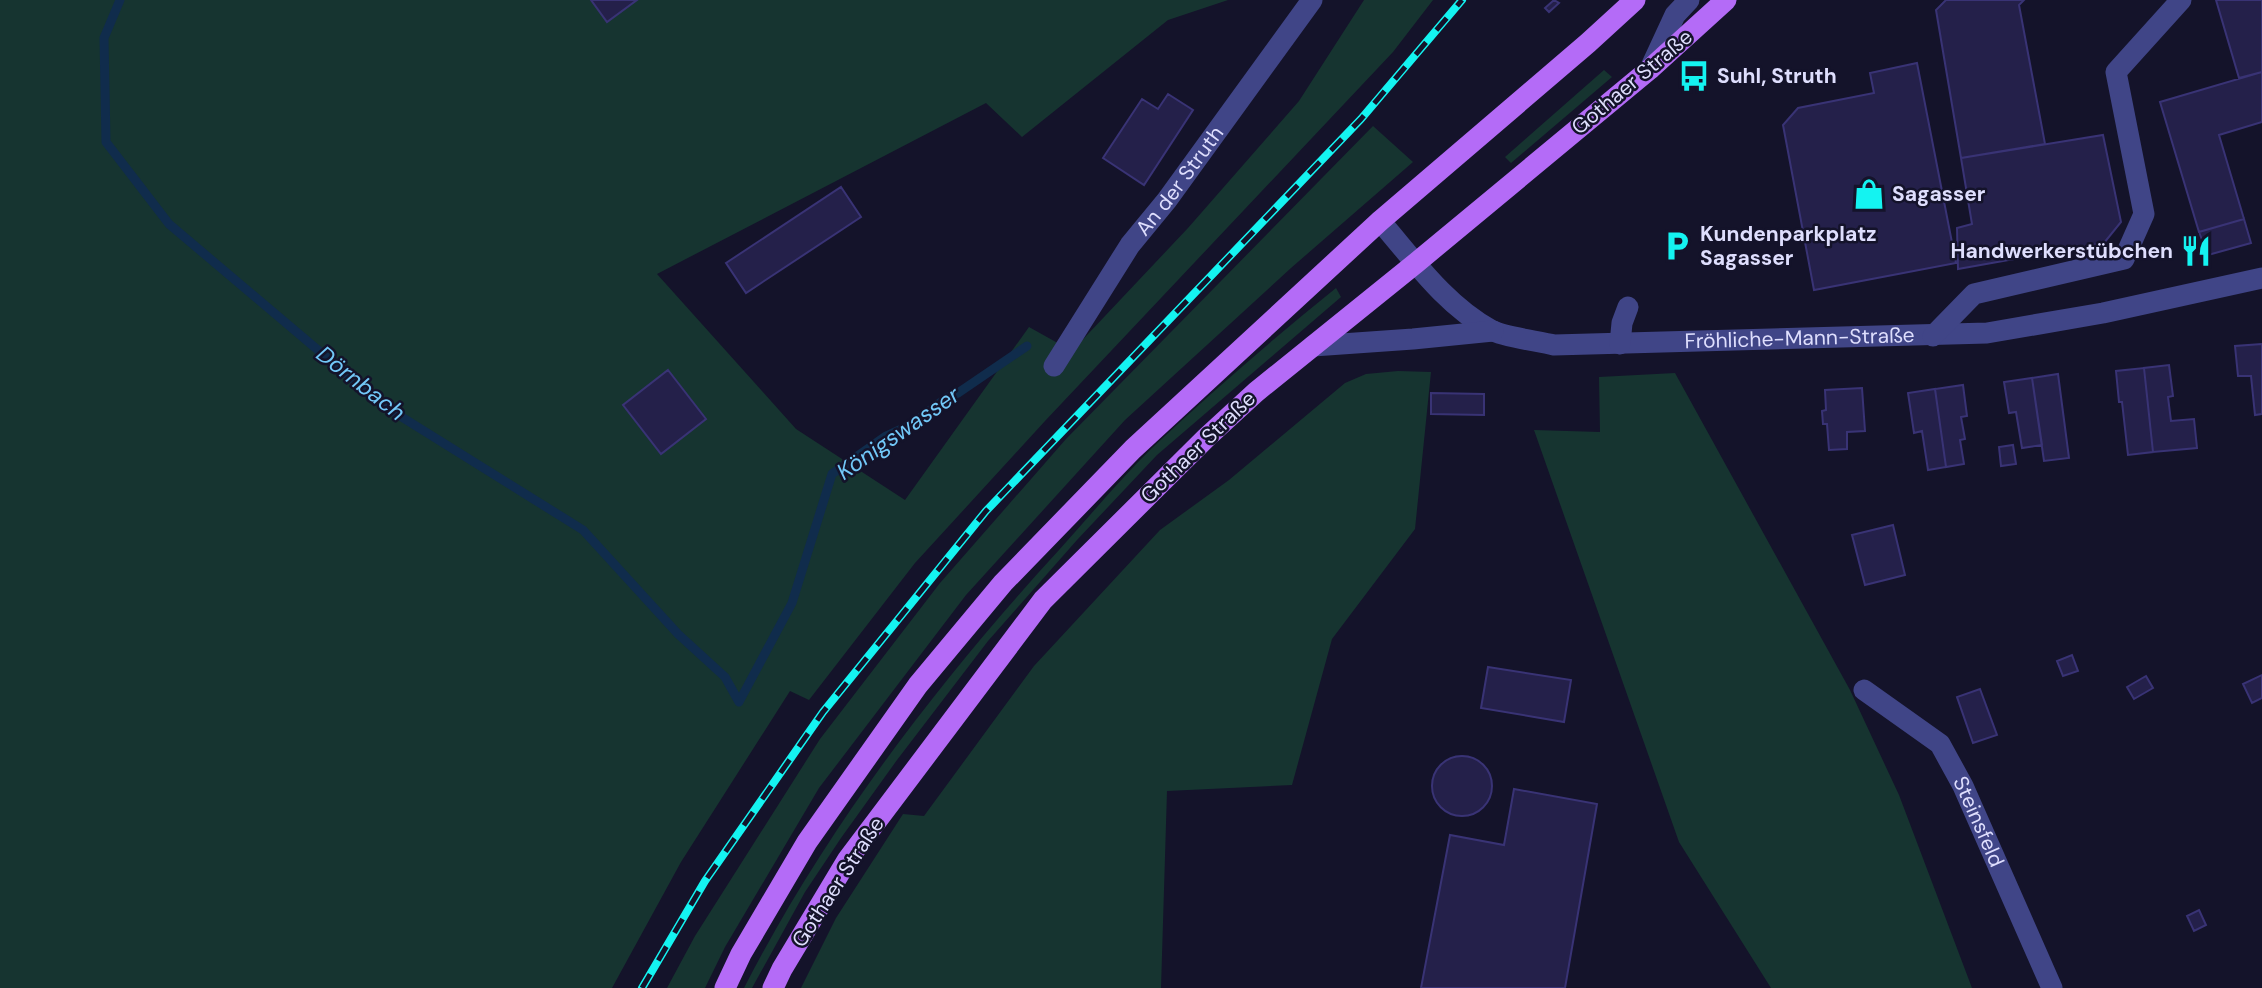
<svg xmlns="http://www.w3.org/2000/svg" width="2262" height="988" font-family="'DM Sans',sans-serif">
  <rect width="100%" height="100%" fill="#14132a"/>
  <path fill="#163430" d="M0 0H1228L1168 20 1022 137 986 103 657 274 796 429 905 500 1029 327 1072 351 1188 228 1299 101 1364 0H1433L1393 52 1045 421 915 563 809 700 790 691 681 862 612 988H0Z
    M1604 70 1612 77 1511 163 1505 157Z
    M1373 126 1413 162 1291 268 1125 420 966 595 819 788 725 947 705 988H667L695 936 820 739 940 583 1066 439Z
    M1336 288 1341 297 1157 455 1077 540 988 641 897 760 841 838 805 892 752 988H744C826 828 938 682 1059 550 1090 516 1119 480 1152 448 1211 392 1273 339 1336 288Z
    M1398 371 1431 372 1415 529 1332 639 1292 785 1167 791 1161 988H801L836 918 903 814 924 816 1034 666 1160 530 1229 480 1345 383 1366 374Z
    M1675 373 1850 690 1899 795 1972 988H1771L1679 842 1534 430 1600 432 1599 377Z"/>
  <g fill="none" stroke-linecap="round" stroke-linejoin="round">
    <path stroke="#102c4c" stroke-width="9" d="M120 0 104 38 106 142 169 224 384 406 583 530 678 634 725 677 739 702
      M739 702 792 603 832 474 886 436 912 424 946 398 958 393 1027 346"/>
  </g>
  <path fill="#24204a" stroke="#393375" stroke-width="2" d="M591 0H637L607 22Z
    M1554 0 1559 3 1549 12 1545 8Z
    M1946 0H2024L2019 5 2045 144 1961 158 1936 10Z
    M2216 0H2262V72L2239 78Z
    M1917 63 1956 263 1814 290 1783 125 1798 108 1874 93 1870 73Z
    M2262 72V122L2219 135 2244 219 2199 232 2160 102Z
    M1703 75 1707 79 1697 88 1693 85Z
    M1168 94 1193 110 1144 185 1103 158 1142 99 1158 109Z
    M2103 135 2121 222 2104 243 1958 269 1957 228 1972 224 1961 158Z
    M841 187 861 217 746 293 726 263Z
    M2244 219 2251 243 2208 255 2199 232Z
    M2262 344V414L2255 415 2251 376H2238L2235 346Z
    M2169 365 2173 396 2168 397 2171 421 2194 419 2197 448 2153 452 2144 368Z
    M2144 368 2153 452 2128 455 2122 402H2119L2116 371Z
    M668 370 706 419 661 454 623 405Z
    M2058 374 2069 458 2044 461 2032 378Z
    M2032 378 2042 445 2022 448 2016 412 2009 413 2004 382Z
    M1963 385 1967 416 1961 417 1965 439 1960 440 1964 464 1946 467 1935 389Z
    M1862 388 1865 431 1847 432V449L1829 450 1827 424H1823L1822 411 1826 410 1825 390Z
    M1935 389 1946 467 1928 470 1922 431 1914 433 1908 393Z
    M1431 393 1484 394V415L1431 414Z
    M2013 445 2016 464 2001 466 1999 447Z
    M1893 525 1905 575 1865 585 1852 535Z
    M2072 655 2078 671 2063 676 2057 661Z
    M1488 667 1571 680 1564 722 1481 708Z
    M2262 675V698L2252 703 2243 684Z
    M2146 676 2153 688 2134 699 2127 687Z
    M1980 689 1997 735 1973 743 1957 697Z
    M1432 786a30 30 0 1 1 60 0a30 30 0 1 1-60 0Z
    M1514 789 1597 804 1565 988H1421L1450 835 1504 845Z
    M2199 910 2206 925 2194 931 2187 916Z"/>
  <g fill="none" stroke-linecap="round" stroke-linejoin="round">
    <g stroke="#404587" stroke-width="21">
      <path d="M1650 69 1675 15 1689 0"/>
      <path id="s1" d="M1380 221C1413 259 1445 305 1491 330 1504 337 1538 341 1554 345L1987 333 2103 313 2262 278"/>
      <path d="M1933 336 1974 294 2124 259 2144 214 2116 72 2181 0"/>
      <path d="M1620 344 1622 323 1628 307"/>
      <path d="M1313 346 1413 339 1493 331"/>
      <path id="s2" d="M1054 366 1130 245 1167 200 1312 0"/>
      <path id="s3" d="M1864 690 1940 744 1963 786 2052 988"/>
    </g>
    <path stroke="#b46bf7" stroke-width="21" d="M725 988 741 954 807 842 918 685 1003 583 1133 449 1380 221 1588 43 1635 0
      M773 988 782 969 848 859 1043 600 1206 438 1256 392 1416 263 1650 69 1726 0"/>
    <defs>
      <path id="rail" d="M642 988 705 881 823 712 986 511 1361 119 1462 0"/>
    </defs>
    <use href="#rail" stroke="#14f3f1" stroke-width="8"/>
    <use href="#rail" stroke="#14132a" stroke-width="5" stroke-dasharray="16" stroke-linecap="butt"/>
  </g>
  <defs>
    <symbol id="bus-bare" viewBox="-9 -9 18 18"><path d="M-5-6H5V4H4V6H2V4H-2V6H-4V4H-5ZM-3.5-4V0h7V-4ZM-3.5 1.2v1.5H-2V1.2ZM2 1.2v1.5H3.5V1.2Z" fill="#14f3f1" stroke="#14132a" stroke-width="2.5" paint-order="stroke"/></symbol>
    <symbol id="shop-bare" viewBox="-9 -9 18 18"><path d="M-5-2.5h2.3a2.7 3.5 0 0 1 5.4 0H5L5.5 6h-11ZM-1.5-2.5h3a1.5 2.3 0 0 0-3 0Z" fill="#14f3f1" stroke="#14132a" stroke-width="2.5" paint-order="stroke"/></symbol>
    <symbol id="parking-bare" viewBox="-9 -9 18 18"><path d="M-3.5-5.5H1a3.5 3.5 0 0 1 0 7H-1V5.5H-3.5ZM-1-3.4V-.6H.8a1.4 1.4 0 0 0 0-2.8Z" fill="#14f3f1" stroke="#14132a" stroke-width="2.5" paint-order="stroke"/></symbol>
    <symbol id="restaurant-bare" viewBox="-9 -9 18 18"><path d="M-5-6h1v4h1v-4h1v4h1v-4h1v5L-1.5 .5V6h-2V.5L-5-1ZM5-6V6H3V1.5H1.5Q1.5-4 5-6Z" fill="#14f3f1" stroke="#14132a" stroke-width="2.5" paint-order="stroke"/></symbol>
  </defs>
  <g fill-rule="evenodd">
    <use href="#bus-bare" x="1672" y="54" width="44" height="44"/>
    <use href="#shop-bare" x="1847" y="172" width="44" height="44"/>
    <use href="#parking-bare" x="1655" y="224" width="44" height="44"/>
    <use href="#restaurant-bare" x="2174" y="229" width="44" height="44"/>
  </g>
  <g text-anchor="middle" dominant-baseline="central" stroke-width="5" stroke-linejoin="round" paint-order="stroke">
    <g font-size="21" font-weight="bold" fill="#dedefd" stroke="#14132a" text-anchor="start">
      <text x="1717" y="76">Suhl, Struth</text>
      <text x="1892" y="194">Sagasser</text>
      <text x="1700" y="234">Kundenparkplatz<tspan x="1700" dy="24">Sagasser</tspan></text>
      <text x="2173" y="251" text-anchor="end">Handwerkerstübchen</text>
    </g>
    <g font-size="21" fill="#dedefd" stroke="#14132a">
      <text transform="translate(1632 82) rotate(-40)">Gothaer Straße</text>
      <text stroke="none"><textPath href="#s2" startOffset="224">An der Struth</textPath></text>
      <text stroke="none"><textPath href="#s1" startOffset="467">Fröhliche-Mann-Straße</textPath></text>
      <text transform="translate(1198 447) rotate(-44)">Gothaer Straße</text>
      <text stroke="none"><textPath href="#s3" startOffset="180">Steinsfeld</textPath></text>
      <text transform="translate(838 882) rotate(-57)">Gothaer Straße</text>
    </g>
    <g font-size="23" font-style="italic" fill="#72c8f8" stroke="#14132a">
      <text transform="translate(361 383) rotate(38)">Dörnbach</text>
      <text transform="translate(898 433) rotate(-35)">Königswasser</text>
    </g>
  </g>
</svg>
